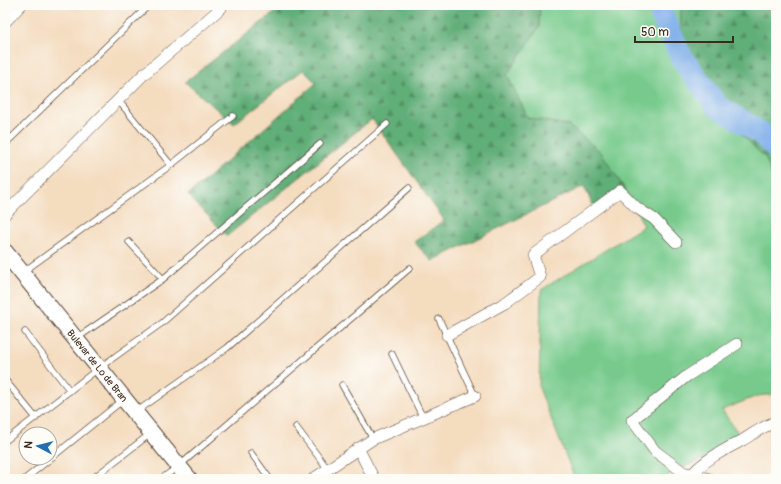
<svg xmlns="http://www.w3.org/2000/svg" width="781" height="484" font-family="Pangolin,sans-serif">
  <defs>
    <pattern id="forest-firs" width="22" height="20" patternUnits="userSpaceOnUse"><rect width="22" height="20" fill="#61ae78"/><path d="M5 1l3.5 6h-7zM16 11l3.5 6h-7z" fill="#518e62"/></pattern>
  </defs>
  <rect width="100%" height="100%" fill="#fdfcf7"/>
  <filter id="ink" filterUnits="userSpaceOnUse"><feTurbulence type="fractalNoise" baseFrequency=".025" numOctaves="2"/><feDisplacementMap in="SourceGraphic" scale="8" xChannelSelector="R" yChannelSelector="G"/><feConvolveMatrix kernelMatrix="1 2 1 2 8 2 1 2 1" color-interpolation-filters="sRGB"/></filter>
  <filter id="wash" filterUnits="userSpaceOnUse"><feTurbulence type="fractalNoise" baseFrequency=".012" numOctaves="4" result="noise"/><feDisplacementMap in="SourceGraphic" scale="16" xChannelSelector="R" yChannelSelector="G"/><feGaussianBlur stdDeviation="0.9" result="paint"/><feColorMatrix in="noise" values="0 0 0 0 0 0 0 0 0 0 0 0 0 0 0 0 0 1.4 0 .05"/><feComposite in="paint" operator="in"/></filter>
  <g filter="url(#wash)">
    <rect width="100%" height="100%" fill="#f4dcbf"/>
    <path fill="#77ca8c" stroke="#597a55" d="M540 5H681V70L702 94 766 159 776 187V394L757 396 722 410 743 440 668 475 670 479H575L539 388 541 290 644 226 626 191 568 125 528 118 507 75 539 27Z"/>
    <path fill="url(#forest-firs)" stroke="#4e6c4b" d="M284 5H540L539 27 507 75 528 118 568 125 601 152 626 191 595 211 584 186 432 261 414 242 444 220 372 119 227 236 188 195 316 83 303 70 234 124 185 82Z
      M681 5H776V187L766 159 702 94 681 70Z"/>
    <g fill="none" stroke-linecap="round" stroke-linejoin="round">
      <path stroke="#7eaee9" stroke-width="23" d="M657 5 682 58 717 106 761 133 776 148"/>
    </g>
  </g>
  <g filter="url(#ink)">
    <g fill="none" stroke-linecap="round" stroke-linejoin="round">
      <defs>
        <path id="lane" d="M118 100 171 165
          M5 144 149 5
          M129 242 163 279
          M23 272 171 165 233 116
          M439 319 475 396
          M25 332 70 391
          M77 338 163 279 320 144
          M392 354 423 418
          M5 380 36 418
          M342 385 373 439
          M136 412 227 348 409 188
          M296 427 327 468
          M5 441 99 368 162 323 387 124
          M251 453 270 479
          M25 479 123 400
          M92 479 150 434
          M161 479 179 466 410 268"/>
        <path id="street" d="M5 22 21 5
          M5 214 143 75 221 8
          M447 335 505 303 540 277 533 255 620 191 637 208 654 219 676 242
          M358 448 374 479
          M692 474C707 458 724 450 743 440 754 433 763 426 776 422
          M313 479 373 439 475 396
          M710 479 683 472 655 451 632 420 687 376 737 344"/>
        <path id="secondary" d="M5 252 189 479"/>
      </defs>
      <use href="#lane" stroke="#574536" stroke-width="7"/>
      <use href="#street" stroke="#574536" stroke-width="12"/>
      <use href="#secondary" stroke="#574536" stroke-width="18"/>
      <use href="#lane" stroke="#fff" stroke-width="5.5"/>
      <use href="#street" stroke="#fff" stroke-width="11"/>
      <use href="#secondary" stroke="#fff" stroke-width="16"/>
    </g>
  </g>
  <g text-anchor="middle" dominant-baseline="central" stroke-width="3" stroke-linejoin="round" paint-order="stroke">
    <g font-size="10" fill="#3b2a1e" stroke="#fdfcf7">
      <text transform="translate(97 366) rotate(51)">Bulevar de Lo de Bran</text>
    </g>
  </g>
  <rect width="781" height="484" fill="none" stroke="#fdfcf7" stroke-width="20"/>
  <g transform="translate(38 446) rotate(277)"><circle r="19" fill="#fdfcf7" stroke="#afa8a0"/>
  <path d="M0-3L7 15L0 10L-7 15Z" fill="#1f6fb2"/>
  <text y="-6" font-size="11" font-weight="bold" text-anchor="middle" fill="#3b2a1e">N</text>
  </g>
  <path d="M635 36v6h98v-6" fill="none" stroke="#3b2a1e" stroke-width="2"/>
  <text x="641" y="36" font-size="12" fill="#3b2a1e" stroke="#fdfcf7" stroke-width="3" paint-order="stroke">50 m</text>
</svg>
